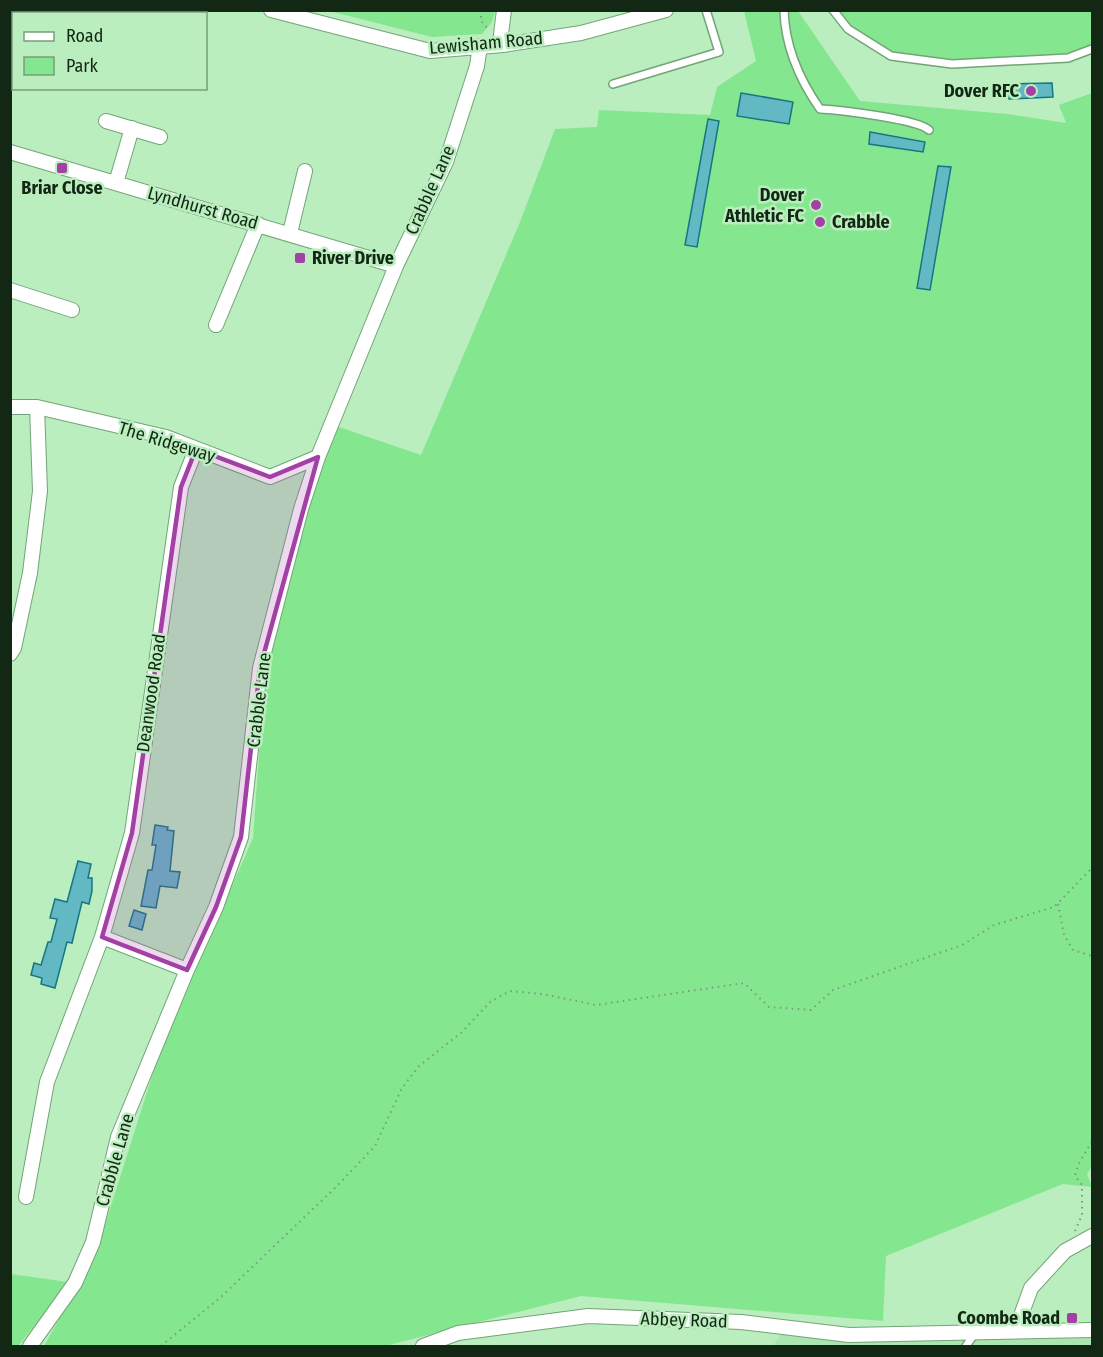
<svg xmlns="http://www.w3.org/2000/svg" width="1103" height="1357" font-family="'Fira Sans Condensed',sans-serif">
  <rect width="100%" height="100%" fill="#baeebe"/>
  <path fill="#abe5af" d="M1092 1330V1346H773L782 1333Z"/>
  <path fill="#85e690" d="M329 11 495 10V11L492 22 482 34 432 37Z
    M744 11H798L860 101 1007 114 1066 123 1059 105 1092 93V1166L1087 1174 1092 1187 1063 1184 886 1256 883 1321 581 1296 385 1346H44L96 1253 160 1051 253 838 266 657 318 457 333 425 421 455 520 222 555 129 597 127 599 110 710 115 717 87 756 61Z
    M833 11H1092V49L1068 58 952 64 891 56 848 29Z
    M11 1274 75 1283 43 1315 18 1346H11Z"/>
  <path fill="#62b8c3" stroke="#167782" stroke-width="1.5" d="M1052 83 1053 97 1009 99V84Z
    M741 93 793 102 789 124 737 116Z
    M708 119 719 121 697 247 685 245Z
    M870 132 925 142 923 152 869 144Z
    M938 166 951 167 930 290 917 288Z
    M155 825 168 827 167 830 174 831 170 871 180 872 177 888 160 886 156 908 141 906 148 870H152L156 845H152Z
    M78 861 91 864 88 878H92V891L89 904 82 902 72 943 67 942 55 988 41 984 42 978 31 975 34 963 41 965 48 942H51L57 919 50 918 55 899 67 902Z
    M134 910 146 914 142 930 129 926Z"/>
  <g fill="none" stroke-linecap="round" stroke-linejoin="round">
    <defs>
      <path id="service" d="M784 10C785 47 799 79 820 109 840 110 917 119 929 130
        M833 10 848 29 891 56 952 64 1068 58 1092 49
        M613 84 719 52 706 10
        M966 1346 975 1333"/>
      <path id="minor" d="M271 10 430 51 503 45 581 33 666 10
        M503 45 501 34 504 10
        M106 121 160 137
        M10 152 396 266
        M116 183 132 128
        M290 233 305 171
        M10 290 72 310
        M216 325 258 224
        M10 407H37L166 437 270 477 318 457
        M10 654 14 648 30 573 40 491 37 407
        M102 937 187 970
        M26 1197 47 1082 102 937 132 833 181 487 196 449
        M1016 1329 1031 1288 1065 1251 1092 1236
        M30 1346 75 1283 93 1242 118 1137 187 970 216 907 241 837 260 668 301 509 318 457 396 266 446 162 477 66 480 46
        M423 1346 458 1333 588 1316 741 1322 849 1335 1092 1330"/>
    </defs>
    <use href="#service" stroke="#73a477" stroke-width="10"/>
    <use href="#minor" stroke="#73a477" stroke-width="16"/>
    <path stroke="#769e7a" stroke-width="2" stroke-dasharray="1.5 4.5" stroke-linecap="butt" d="M481 10V21L488 29
      M1058 904 1064 935 1073 950 1092 956
      M1075 1231 1082 1215V1185L1075 1176 1078 1165 1092 1141
      M161 1346 221 1297 337 1186 375 1146 402 1088 419 1066 462 1032 490 1002 510 991 542 994 596 1005 744 983 769 1007 811 1010 833 990 962 945 994 925 1054 907 1092 868"/>
    <use href="#service" stroke="#fff" stroke-width="7"/>
    <use href="#minor" stroke="#fff" stroke-width="14"/>
  </g>
  <path fill="#a340a6" fill-opacity="0.2" stroke="#a340a6" stroke-width="4.5" stroke-linejoin="round" d="M196 449 270 477 318 457 260 668 241 837 216 907 187 970 102 937 132 833 181 487Z"/>
  <g fill="#a340a6" stroke="#baeebe" stroke-width="2">
    <circle cx="1031" cy="91" r="6"/>
    <rect x="56" y="162" width="12" height="12" rx="3"/>
    <circle cx="816" cy="205" r="6"/>
    <circle cx="820" cy="222" r="6"/>
    <rect x="294" y="252" width="12" height="12" rx="3"/>
    <rect x="1066" y="1312" width="12" height="12" rx="3"/>
  </g>
  <g text-anchor="middle" dominant-baseline="central" stroke-width="5" stroke-linejoin="round" paint-order="stroke">
    <g font-size="18" fill="#132715" stroke="#baeebe">
      <text transform="translate(486 43) rotate(-5)">Lewisham Road</text>
      <text transform="translate(430 190) rotate(-66)">Crabble Lane</text>
      <text transform="translate(203 208) rotate(16)">Lyndhurst Road</text>
      <text transform="translate(167 442) rotate(17)">The Ridgeway</text>
      <text transform="translate(151 693) rotate(-82)">Deanwood Road</text>
      <text transform="translate(259 700) rotate(-83)">Crabble Lane</text>
      <text transform="translate(115 1160) rotate(-74)">Crabble Lane</text>
      <text transform="translate(684 1320) rotate(2)">Abbey Road</text>
    </g>
    <g font-size="18" font-weight="bold" fill="#132715" stroke="#baeebe" text-anchor="end">
      <text x="1019" y="91">Dover RFC</text>
      <text x="62" y="188" text-anchor="middle">Briar Close</text>
      <text x="804" y="195">Dover<tspan x="804" dy="21">Athletic FC</tspan></text>
      <text x="832" y="222" text-anchor="start">Crabble</text>
      <text x="312" y="258" text-anchor="start">River Drive</text>
      <text x="1060" y="1318">Coombe Road</text>
    </g>
  </g>
  <rect width="1103" height="1357" fill="none" stroke="#132715" stroke-width="24"/>
  <rect x="12" y="12" width="195" height="78" fill="#baeebe" stroke="#779e7a" stroke-width="1.5"/>
  <rect x="24" y="32" width="30" height="9" fill="#ffffff" stroke="#779e7a" stroke-width="1.5"/>
  <text x="66" y="42" font-size="18" fill="#132715">Road</text>
  <rect x="24" y="57" width="30" height="18" fill="#85e690" stroke="#779e7a" stroke-width="1.5"/>
  <text x="66" y="72" font-size="18" fill="#132715">Park</text>
</svg>
